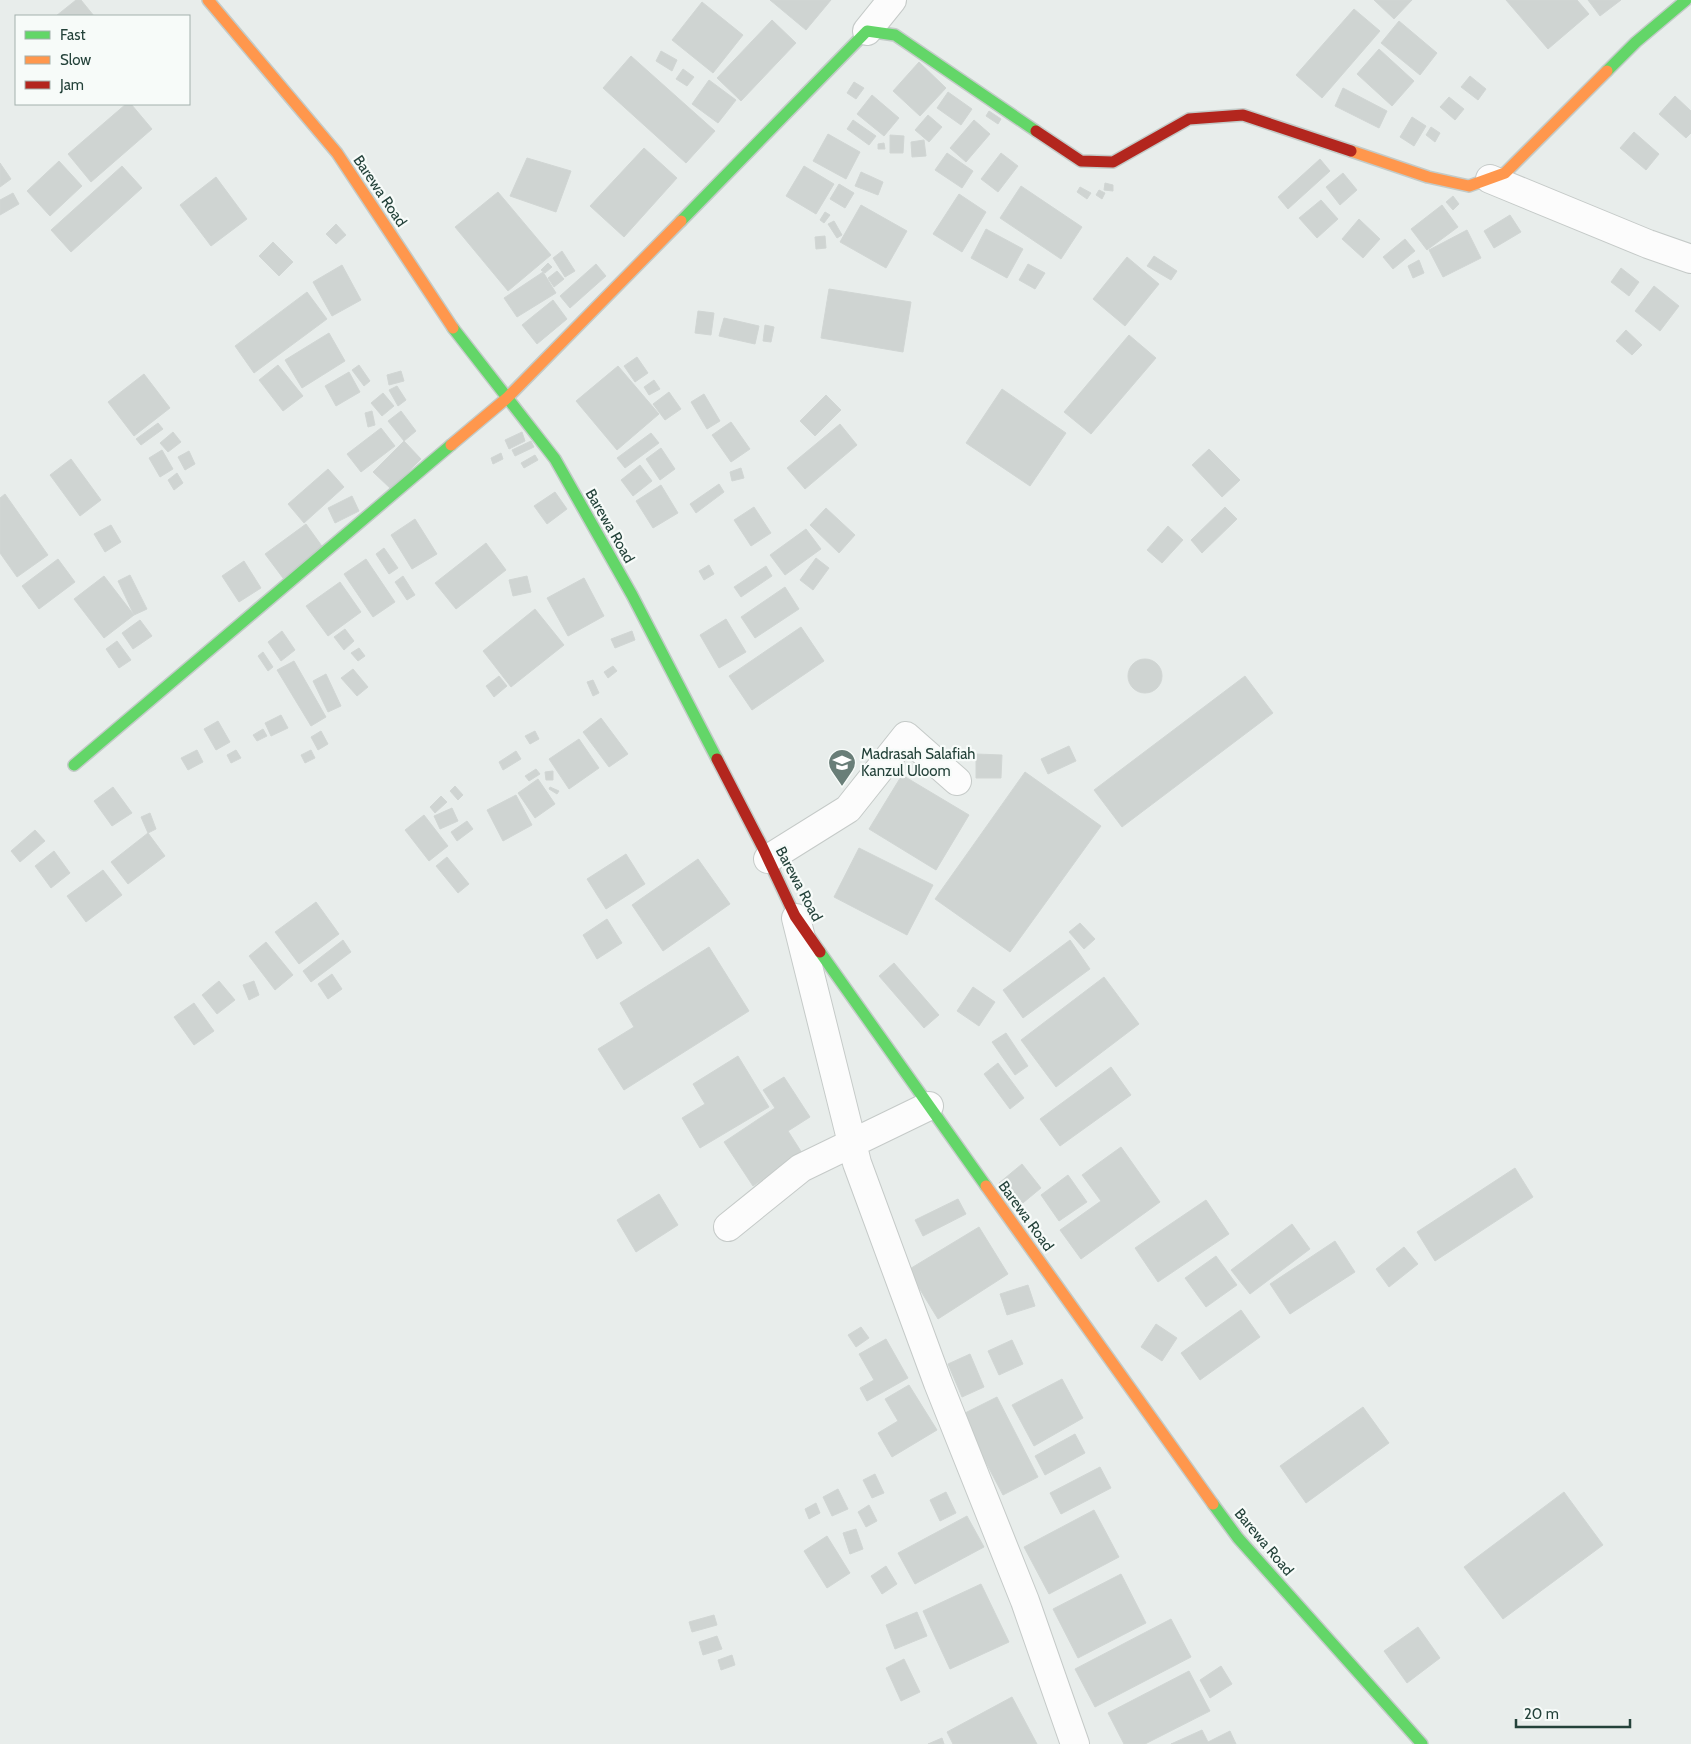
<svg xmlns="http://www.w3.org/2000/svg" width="1691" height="1744" font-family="Cabin,sans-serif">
  <rect width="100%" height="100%" fill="#e8edeb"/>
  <path fill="#cfd4d2" stroke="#d1d6d4" d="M76 0H81L94 16H56Z
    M770 0H831L806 30Z
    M1374 0H1412L1394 19Z
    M1506 0H1577L1589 14 1548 49Z
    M1588 0H1621L1600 16Z
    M702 2 743 35 713 73 672 40Z
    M1354 9 1380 31 1322 98 1296 75Z
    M772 20 796 43 741 101 717 78Z
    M1399 21 1437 53 1420 75 1381 43Z
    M1379 49 1414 81 1392 106 1357 74Z
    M661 51 677 60 672 71 656 61Z
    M631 56 715 131 686 163 603 88Z
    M919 62 946 88 920 116 893 91Z
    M683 69 694 77 687 86 676 79Z
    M1470 76 1486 89 1478 100 1461 87Z
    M709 80 736 100 718 123 692 104Z
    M854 82 864 88 856 99 847 93Z
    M1343 88 1387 111 1379 128 1335 106Z
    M948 92 972 109 961 125 937 108Z
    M872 95 899 118 884 136 857 114Z
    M1675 96 1691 111V133L1686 138 1659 114Z
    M1449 97 1464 109 1455 120 1440 107Z
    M126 104H131L152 129 91 182 68 154Z
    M989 111 1001 119 998 124 986 116Z
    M928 115 942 127 929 142 915 130Z
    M1412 117 1426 126 1414 146 1400 137Z
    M853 120 876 136 869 145 847 129Z
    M974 120 990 134 966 162 950 148Z
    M1431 127 1440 133 1435 142 1426 135Z
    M1634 132 1659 154 1646 170 1620 148Z
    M828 134 860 152 846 179 813 161Z
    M890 135 904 136 903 153H890Z
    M924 140 926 156 912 157 911 142Z
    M884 143 885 149H878V144Z
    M644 148 677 178 624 237 590 206Z
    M947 153 973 171 962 188 935 170Z
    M1001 153 1018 166 998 192 981 179Z
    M527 158 571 171 556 212 510 196Z
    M1320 159 1330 171 1288 209 1278 197Z
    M59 161 82 186 50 216 27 191Z
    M0 163 11 179 0 187Z
    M122 166 142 188 71 252 51 230Z
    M804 166 834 184 816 214 786 196Z
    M861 172 883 182 878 195 855 186Z
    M1343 173 1357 190 1340 205 1326 187Z
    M216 177 247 219 211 246 180 205Z
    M1105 183 1113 185V191L1104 190Z
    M839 184 854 193 845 208 830 199Z
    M1021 186 1082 227 1061 259 1000 218Z
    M1080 187 1091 193 1087 199 1077 192Z
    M1099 190 1105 193 1102 199 1096 195Z
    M498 192 551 255 508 291 455 227Z
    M13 193 19 204 0 215V200Z
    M959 194 986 212 962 252 933 234Z
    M1453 196 1459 204 1453 210 1446 202Z
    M1321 200 1338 219 1317 238 1299 218Z
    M861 205 907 231 886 268 840 242Z
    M1442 205 1458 227 1427 250 1411 229Z
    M825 212 830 215 824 223 820 220Z
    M1510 215 1521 232 1494 248 1484 231Z
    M1359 219 1380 239 1363 258 1342 239Z
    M834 221 842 235 837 238 828 224Z
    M336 224 346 235 336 244 326 234Z
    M986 229 1023 249 1007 278 971 258Z
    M1467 230 1481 258 1443 277 1429 250Z
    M825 236 826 248 816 249 815 237Z
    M1405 239 1415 251 1393 269 1383 257Z
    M273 242 293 262 279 276 259 256Z
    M562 251 575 271 565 277 553 258Z
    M1154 256 1177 271 1171 280 1147 266Z
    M1127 257 1159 284 1125 326 1093 299Z
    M1419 260 1424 273 1413 278 1408 266Z
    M548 263 552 267 545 273 541 270Z
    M596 264 606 276 570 308 560 296Z
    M1028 264 1045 273 1035 289 1019 280Z
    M342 265 361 300 332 316 313 282Z
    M1621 268 1639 282 1629 296 1611 282Z
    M557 271 564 279 554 287 548 278Z
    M543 272 556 293 517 317 504 298Z
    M1654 286 1679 306 1660 331 1635 311Z
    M829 289 911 302 903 352 821 338Z
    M307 292 327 319 254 373 235 346Z
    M553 300 567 319 537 344 522 325Z
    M698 311 714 313 711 335 695 333Z
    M724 318 759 326 755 344 719 336Z
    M765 325 774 327 771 342 763 341Z
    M1626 330 1642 345 1632 355 1616 341Z
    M329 333 345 361 302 388 285 360Z
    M1129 335 1156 358 1091 434 1064 412Z
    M637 357 648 373 635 382 624 366Z
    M278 365 303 396 283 411 259 380Z
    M359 365 370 381 364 386 352 370Z
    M618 366 659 414 617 450 576 401Z
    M401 371 404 381 389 385 387 375Z
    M349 372 360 392 336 406 325 386Z
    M144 374 170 408 134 436 108 402Z
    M654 380 660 389 649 395 644 387Z
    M397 386 406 400 398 406 389 390Z
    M1002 389 1066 433 1030 486 966 443Z
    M669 392 681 409 665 420 653 404Z
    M383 393 394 406 382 416 371 403Z
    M704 394 720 421 707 429 691 402Z
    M826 395 841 410 815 436 800 421Z
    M372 411 375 425 368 427 365 413Z
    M401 411 416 431 404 441 388 421Z
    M731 422 750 449 731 462 712 435Z
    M158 423 163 429 141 445 136 439Z
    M840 424 857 445 805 489 787 468Z
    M381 428 395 446 361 472 347 454Z
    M173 432 181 442 168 452 160 443Z
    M522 432 525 441 509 449 505 440Z
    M651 433 659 443 625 468 617 458Z
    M404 441 421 459 391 489 373 472Z
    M531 441 534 447 515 456 512 450Z
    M661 448 675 469 660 480 646 459Z
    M1209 449 1240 480 1222 497 1192 465Z
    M162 450 173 469 160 477 149 458Z
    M189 451 195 464 185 470 178 457Z
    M501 453 503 459 493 464 491 458Z
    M535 455 538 460 524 468 521 463Z
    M71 459 101 500 80 516 50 475Z
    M640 465 652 481 633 496 621 480Z
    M741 468 744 478 732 481 730 472Z
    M328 469 344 487 304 523 288 504Z
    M177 473 183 483 174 490 168 480Z
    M719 484 724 492 696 513 690 504Z
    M661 485 678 513 653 528 636 501Z
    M555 492 567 509 547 524 534 506Z
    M5 494 48 555 17 577 0 553V498Z
    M352 496 359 511 335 523 328 508Z
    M754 507 771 533 751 546 734 520Z
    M1225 507 1237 519 1202 553 1191 540Z
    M826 508 855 535 839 553 810 525Z
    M415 519 437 554 412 569 391 535Z
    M306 524 324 549 283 578 265 554Z
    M111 525 121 542 105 552 94 534Z
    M1168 526 1183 540 1162 563 1147 550Z
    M806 529 821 549 785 575 770 555Z
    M486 543 506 570 456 609 435 583Z
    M384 548 398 568 389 574 376 554Z
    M816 558 829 568 813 590 800 580Z
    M58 559 75 582 39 609 22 586Z
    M366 559 395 602 373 617 344 574Z
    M244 561 261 588 239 602 222 576Z
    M709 565 714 574 704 580 699 571Z
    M766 566 772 576 741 597 734 587Z
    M130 575 147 609 134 615 118 581Z
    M104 576 134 615 104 638 74 599Z
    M403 576 415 595 407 600 395 582Z
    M527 576 531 592 513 596 509 580Z
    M584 578 604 616 568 636 547 598Z
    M340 582 361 612 328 636 306 606Z
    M785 587 799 609 755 638 741 617Z
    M535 609 564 645 511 687 483 651Z
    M726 619 746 652 719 668 700 635Z
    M140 620 152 636 133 649 122 633Z
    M801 627 824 661 752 710 729 676Z
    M345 629 354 641 344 650 334 637Z
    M282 631 295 650 281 661 268 642Z
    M632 631 635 640 615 648 611 639Z
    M117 641 131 660 119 668 106 649Z
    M359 648 365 656 358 661 351 653Z
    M263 652 273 667 268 671 258 656Z
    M1128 676a17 17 0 1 1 34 0a17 17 0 1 1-34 0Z
    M294 661 326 717 311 726 277 670Z
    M613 666 617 671 608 678 604 672Z
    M353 669 368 687 357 696 341 678Z
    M326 674 341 706 328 712 313 681Z
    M499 676 507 686 494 697 486 686Z
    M1245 676 1273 713 1122 827 1094 790Z
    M593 680 599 693 593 696 587 682Z
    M281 715 288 728 271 736 265 723Z
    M601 718 628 754 609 767 583 732Z
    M218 721 230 742 216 750 204 729Z
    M263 729 267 736 257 741 253 735Z
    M321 731 328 744 318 750 311 737Z
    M535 731 539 739 530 744 525 736Z
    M579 739 599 768 569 789 549 759Z
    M1069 746 1076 761 1048 774 1041 759Z
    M197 750 203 762 188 770 181 758Z
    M236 750 241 758 231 763 227 755Z
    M311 750 315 758 305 763 301 755Z
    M516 751 521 759 503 770 499 762Z
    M976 754 1002 755 1001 778H976Z
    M536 769 540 774 529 781 525 776Z
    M553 771V780H546L545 772Z
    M1025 772 1101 826 1010 952 935 899Z
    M902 775 969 815 936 870 869 829Z
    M538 779 555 804 535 818 518 793Z
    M455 786 463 795 458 800 450 791Z
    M113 787 132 813 112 826 94 801Z
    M550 787 559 791 557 794 549 789Z
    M516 795 532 825 503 841 487 810Z
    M441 796 447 802 435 813 430 807Z
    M452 808 458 821 440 829 434 816Z
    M150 813 156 829 148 833 141 817Z
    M424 815 448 846 429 861 405 830Z
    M467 821 473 829 457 841 451 832Z
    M35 830 45 841 20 862 11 851Z
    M148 833 165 856 128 884 111 862Z
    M859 848 933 885 907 935 834 897Z
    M54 851 70 873 51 888 35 866Z
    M626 854 645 884 606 909 587 879Z
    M447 857 469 884 458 893 436 866Z
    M698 859 730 904 663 951 632 905Z
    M103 870 122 895 86 922 67 896Z
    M316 902 339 934 299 964 275 932Z
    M607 919 622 943 597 959 583 935Z
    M1080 923 1095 939 1084 949 1069 932Z
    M343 940 351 952 311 982 303 971Z
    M1070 940 1090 969 1023 1018 1003 990Z
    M266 942 293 975 275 990 249 956Z
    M709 947 749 1011 624 1090 598 1049 634 1027 620 1003Z
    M894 963 939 1015 924 1028 879 976Z
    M332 974 342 989 328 999 318 984Z
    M1104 977 1139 1024 1056 1087 1021 1040Z
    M219 981 235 1000 217 1014 202 995Z
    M254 981 259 995 249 1000 243 985Z
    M973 987 995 1002 979 1026 957 1011Z
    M194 1003 214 1031 194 1045 174 1017Z
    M1006 1033 1028 1066 1015 1075 992 1042Z
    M738 1056 769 1107 700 1148 682 1118 705 1104 693 1084Z
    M998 1063 1024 1098 1010 1109 984 1074Z
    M1111 1067 1131 1095 1060 1146 1040 1119Z
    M784 1077 810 1117 788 1131 802 1153 753 1186 724 1142 775 1108 763 1090Z
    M1121 1147 1160 1202 1081 1259 1060 1230 1101 1201 1082 1175Z
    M1022 1164 1041 1188 1018 1207 999 1183Z
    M1515 1168 1533 1197 1435 1261 1417 1232Z
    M1068 1175 1087 1202 1059 1221 1041 1195Z
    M659 1194 678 1225 636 1252 617 1220Z
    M958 1199 966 1214 923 1236 915 1220Z
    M1206 1200 1229 1234 1158 1282 1135 1248Z
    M1292 1224 1310 1249 1250 1294 1231 1270Z
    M979 1227 1008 1274 938 1319 908 1270Z
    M1335 1241 1355 1272 1290 1314 1270 1284Z
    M1404 1247 1418 1264 1389 1287 1376 1269Z
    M1216 1256 1237 1285 1206 1307 1185 1278Z
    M1028 1285 1035 1306 1007 1315 1000 1294Z
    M1241 1310 1260 1337 1200 1380 1181 1353Z
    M1156 1324 1177 1338 1162 1361 1141 1347Z
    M861 1327 869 1338 856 1347 848 1335Z
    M886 1339 908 1378 867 1401 860 1388 874 1380 859 1354Z
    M1012 1340 1023 1364 999 1375 988 1351Z
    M970 1354 984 1387 962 1397 948 1364Z
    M1062 1379 1083 1418 1034 1446 1012 1405Z
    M909 1385 937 1430 892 1457 878 1433 898 1421 885 1399Z
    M997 1397 1038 1477 1003 1495 961 1415Z
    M1363 1407 1389 1443 1306 1503 1280 1466Z
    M1075 1434 1085 1453 1045 1475 1035 1456Z
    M1100 1467 1111 1488 1061 1514 1050 1493Z
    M875 1474 884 1493 872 1498 863 1480Z
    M838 1489 848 1509 832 1516 823 1497Z
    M946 1492 956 1513 940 1521 930 1500Z
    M1564 1492 1603 1545 1503 1619 1464 1567Z
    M816 1503 820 1513 809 1519 805 1509Z
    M869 1505 877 1521 866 1527 858 1512Z
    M1094 1510 1119 1557 1049 1594 1024 1547Z
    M967 1516 984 1547 915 1584 898 1553Z
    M856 1529 863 1549 850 1554 843 1533Z
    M827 1536 850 1573 827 1588 804 1551Z
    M886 1566 897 1584 882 1594 871 1576Z
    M1121 1574 1146 1623 1078 1658 1053 1609Z
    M981 1584 1009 1642 950 1669 923 1611Z
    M917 1612 927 1636 895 1649 886 1625Z
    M714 1615 717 1625 692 1632 689 1622Z
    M1171 1619 1191 1657 1095 1707 1075 1669Z
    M1418 1627 1440 1658 1407 1683 1384 1651Z
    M717 1636 722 1649 703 1655 699 1642Z
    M732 1655 735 1665 721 1670 718 1660Z
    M904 1659 920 1692 901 1701 886 1668Z
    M1221 1666 1232 1684 1210 1698 1200 1680Z
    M1189 1671 1210 1711 1145 1744H1124L1108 1713Z
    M1012 1697 1037 1744H953L947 1732Z
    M1202 1730 1208 1742 1230 1731 1236 1744H1171Z
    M942 1738 944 1744H928Z"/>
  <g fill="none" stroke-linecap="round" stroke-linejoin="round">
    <defs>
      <path id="street" d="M867 31 892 0
        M1490 179 1648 244 1691 259
        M768 859 848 809 906 736 957 781
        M796 918 857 1163 938 1383 1025 1601 1075 1744
        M728 1227 801 1168 929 1106"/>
      <path id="fast" d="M1607 71 1636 42 1686 0
        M681 221 867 31 895 35 1036 131
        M453 328 555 459 632 595 717 759
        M74 765 451 445
        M820 952 986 1186
        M1213 1504 1238 1538 1422 1744"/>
      <path id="slow" d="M208 0 337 153 453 328
        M1351 151 1428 177 1469 186 1505 173 1607 71
        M451 445 507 398 681 221
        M986 1186 1213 1504"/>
      <path id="jam" d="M1036 131 1081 161 1113 162 1189 119 1243 115 1351 151
        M717 759 762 846 795 916 820 952"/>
    </defs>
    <use href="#street" stroke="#c5cac8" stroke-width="30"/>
    <use href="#fast" stroke="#c3cbc8" stroke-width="14"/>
    <use href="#slow" stroke="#c3cbc8" stroke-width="14"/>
    <use href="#jam" stroke="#c3cbc8" stroke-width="14"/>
    <use href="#street" stroke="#fcfcfc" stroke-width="28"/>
    <use href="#fast" stroke="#63d668" stroke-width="11"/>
    <use href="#slow" stroke="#ff974d" stroke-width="11"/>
    <use href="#jam" stroke="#b3261e" stroke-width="11"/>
  </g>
  <defs>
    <symbol id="school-pin" viewBox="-11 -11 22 30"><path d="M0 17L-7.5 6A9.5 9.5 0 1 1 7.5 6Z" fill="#697e78" stroke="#f7fbf9"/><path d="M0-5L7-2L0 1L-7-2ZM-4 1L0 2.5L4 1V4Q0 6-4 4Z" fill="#fff"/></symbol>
  </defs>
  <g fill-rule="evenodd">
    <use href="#school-pin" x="826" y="747" width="32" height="43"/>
  </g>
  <g text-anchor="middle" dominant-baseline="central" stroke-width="4.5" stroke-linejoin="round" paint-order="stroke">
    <g font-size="15" fill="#24423a" stroke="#f7fbf9">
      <text transform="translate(380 191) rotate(56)">Barewa Road</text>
      <text transform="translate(610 526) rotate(60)">Barewa Road</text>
      <text transform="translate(799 884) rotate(62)">Barewa Road</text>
      <text transform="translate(1026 1216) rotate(54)">Barewa Road</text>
      <text transform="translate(1264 1542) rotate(50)">Barewa Road</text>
    </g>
    <g font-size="15" fill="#24423a" stroke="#f7fbf9" text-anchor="start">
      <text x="861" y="754">Madrasah Salafiah<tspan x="861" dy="17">Kanzul Uloom</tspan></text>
    </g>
  </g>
  <rect x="15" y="15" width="175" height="90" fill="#f7fbf9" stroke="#a3b1ad"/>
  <rect x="25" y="31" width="25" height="8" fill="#63d668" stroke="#a3b1ad"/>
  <text x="60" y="40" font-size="15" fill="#24423a">Fast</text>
  <rect x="25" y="56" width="25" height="8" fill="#ff974d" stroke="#a3b1ad"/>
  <text x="60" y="65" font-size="15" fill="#24423a">Slow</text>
  <rect x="25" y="81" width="25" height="8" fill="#b3261e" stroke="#a3b1ad"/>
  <text x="60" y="90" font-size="15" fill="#24423a">Jam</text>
  <path d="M1516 1719v8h114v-8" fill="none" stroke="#24423a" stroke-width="2.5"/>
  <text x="1524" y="1719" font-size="15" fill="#24423a" stroke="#f7fbf9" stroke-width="4" paint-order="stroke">20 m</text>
</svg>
